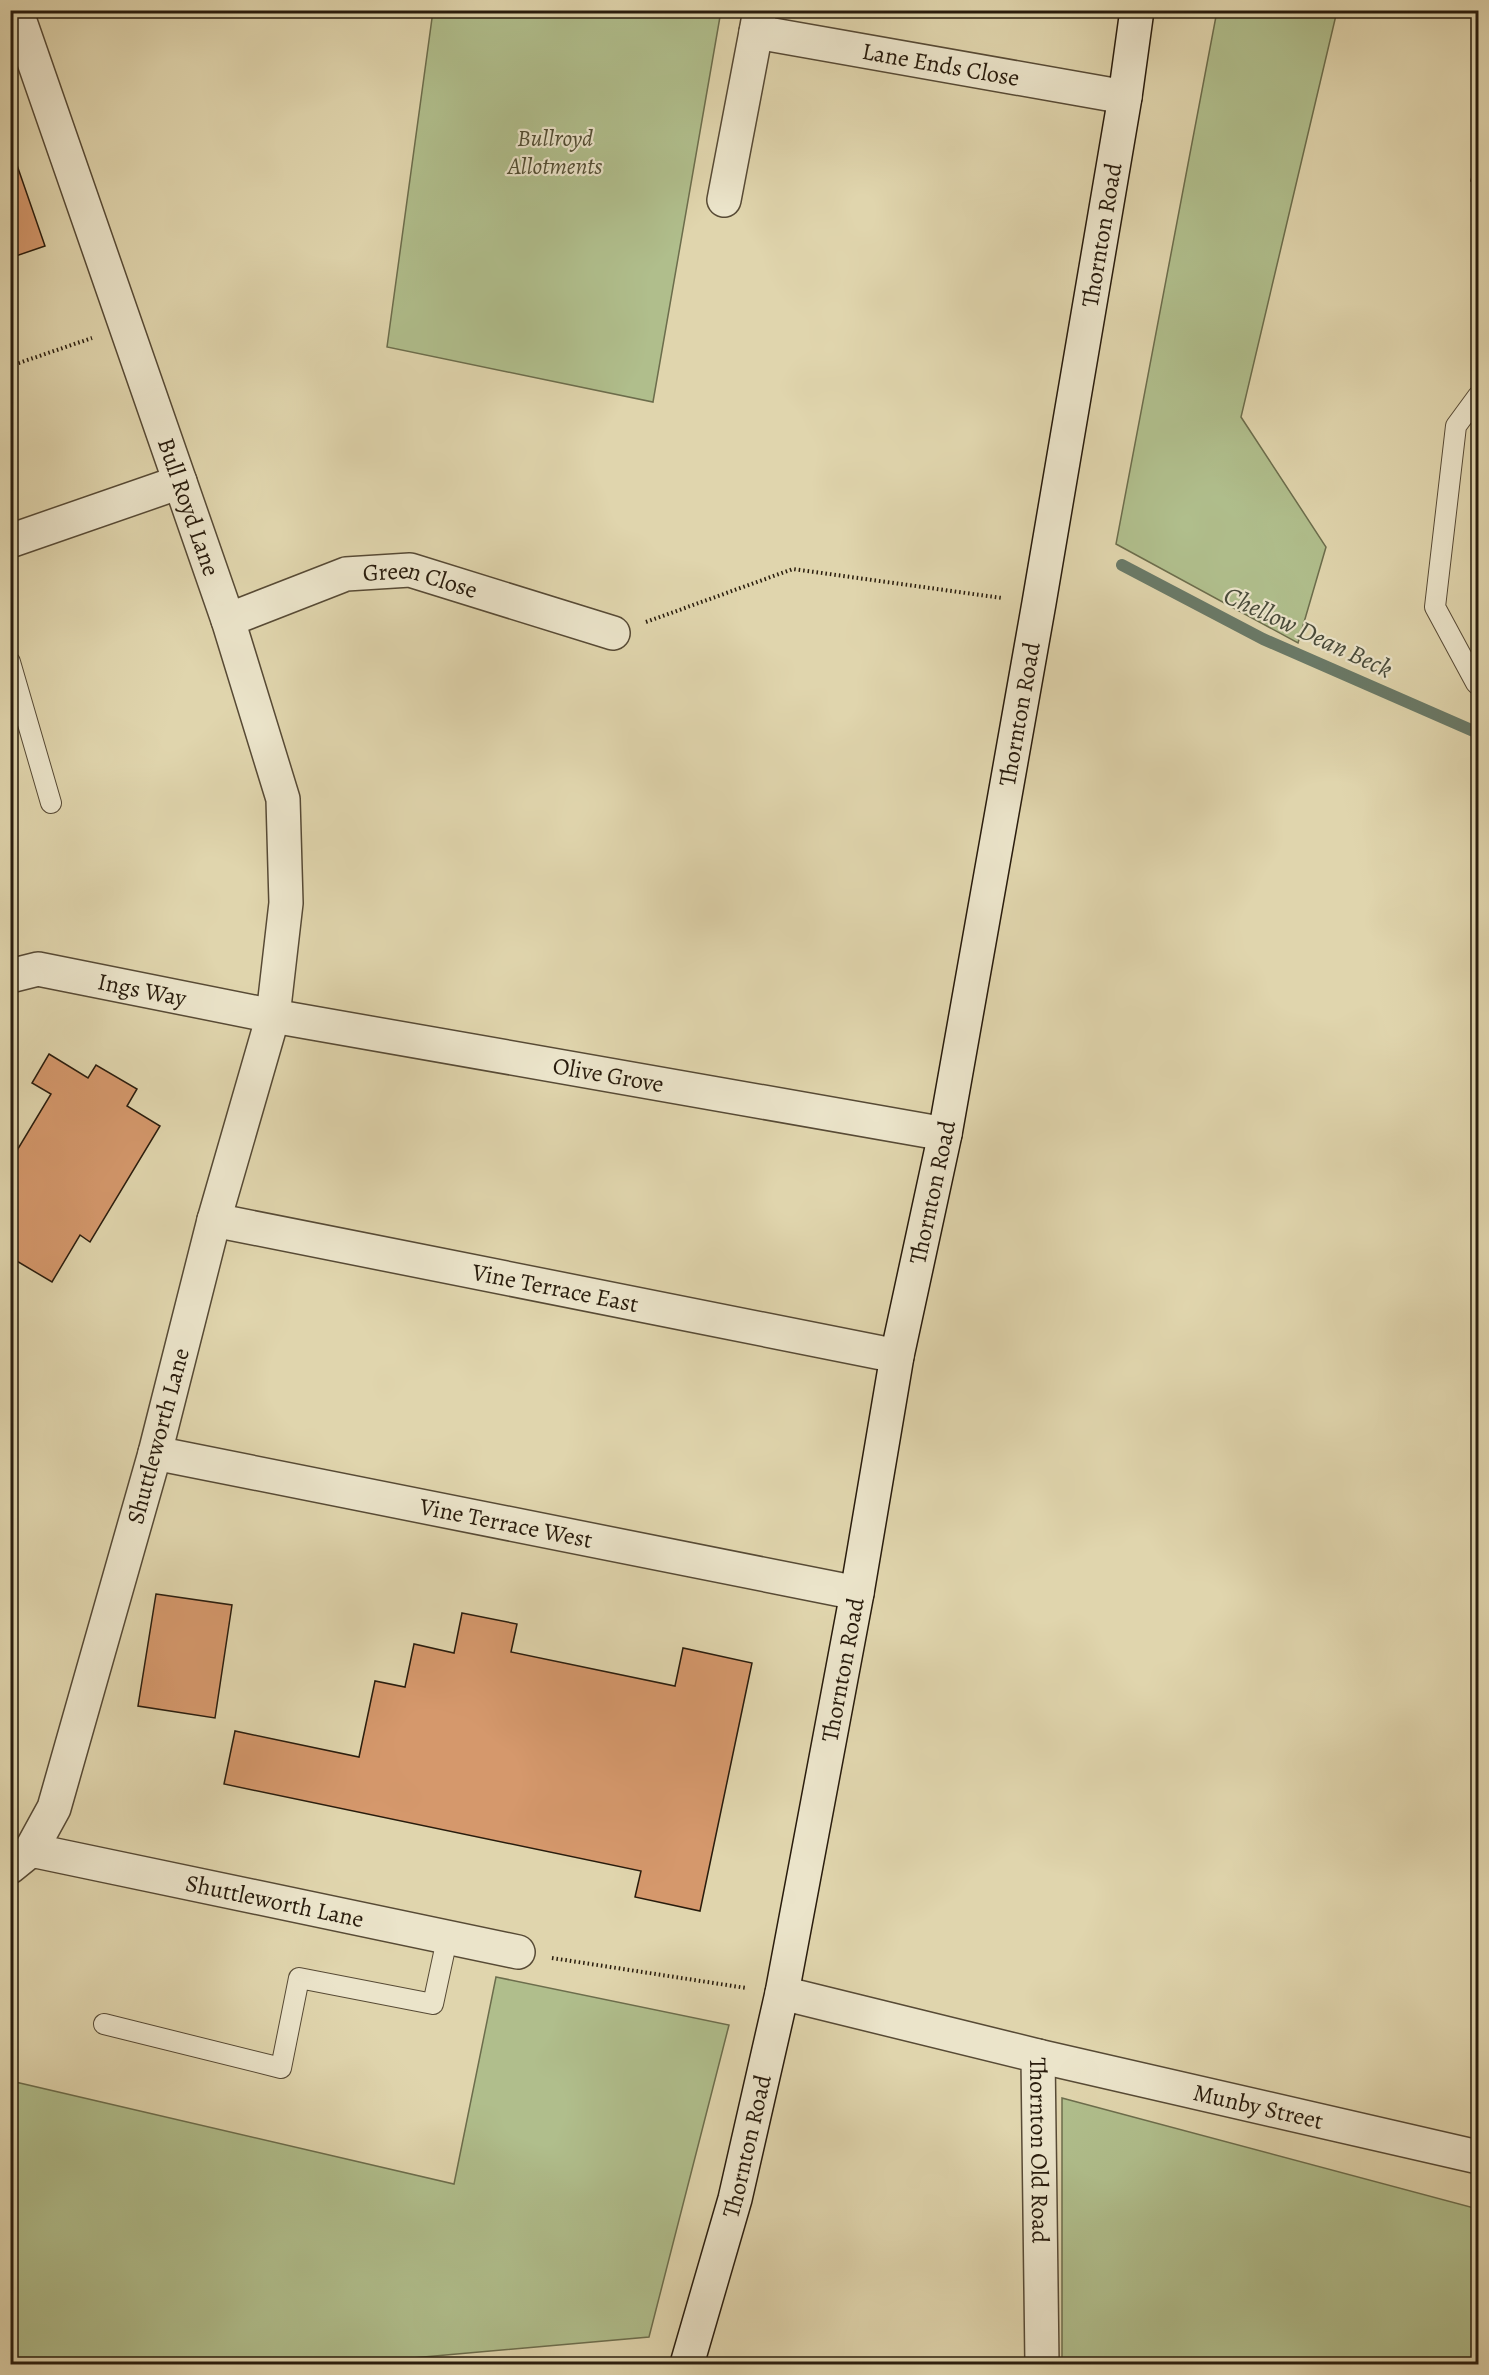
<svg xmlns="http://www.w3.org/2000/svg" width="1489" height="2375" font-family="Alegreya,serif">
  <rect width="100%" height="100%" fill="#e0d5ad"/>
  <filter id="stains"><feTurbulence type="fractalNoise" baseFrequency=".00333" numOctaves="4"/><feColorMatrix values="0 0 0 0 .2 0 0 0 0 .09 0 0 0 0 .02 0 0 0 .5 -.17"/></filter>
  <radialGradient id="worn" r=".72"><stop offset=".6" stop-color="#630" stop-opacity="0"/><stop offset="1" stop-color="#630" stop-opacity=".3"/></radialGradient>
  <path fill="#b0be8c" stroke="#6c6d4c" stroke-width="1.5" d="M433 11H721L653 402 387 347Z
    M1217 11H1337L1241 417 1326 547 1298 643 1116 544Z
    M496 1977 729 2025 649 2337 345 2364H11V2081L454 2184Z
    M1062 2098 1478 2209V2364H1062Z"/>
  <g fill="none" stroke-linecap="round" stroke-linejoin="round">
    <path stroke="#6a7a68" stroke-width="12" d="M1122 565 1263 639 1478 733"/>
  </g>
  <path fill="#d5986c" stroke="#291c0d" stroke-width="1.5" d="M10 145 45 246 10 258Z
    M1478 149V183L1471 181Z
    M49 1054 88 1078 96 1065 137 1089 127 1106 160 1126 90 1242 80 1235 52 1282 10 1257V1162L51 1094 32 1083Z
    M156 1594 232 1605 215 1718 138 1706Z
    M462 1613 517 1624 511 1652 675 1686 683 1648 752 1663 700 1911 635 1897 641 1871 224 1784 235 1731 359 1757 375 1681 405 1687 414 1644 454 1653Z"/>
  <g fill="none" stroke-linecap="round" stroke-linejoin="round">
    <defs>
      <path id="service" d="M1478 396 1456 426 1435 607 1476 683 1478 685
        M10 662 51 803
        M104 2024 281 2068 299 1978 433 2004 447 1939"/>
      <g id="minor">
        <path id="s1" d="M16 10 228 620 283 799 286 903 273 1016 214 1220 155 1453 54 1808 31 1850"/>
        <path id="s2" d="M760 10 756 32 1125 97"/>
        <path d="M724 200 756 32"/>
        <path d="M10 541 180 482"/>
        <path id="s3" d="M228 620 346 574 410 570 613 633"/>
        <path id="s4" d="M10 976 38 969 273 1016 945 1134"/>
        <path id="s5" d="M214 1220 897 1356"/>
        <path id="s6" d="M155 1453 857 1593"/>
        <path id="s7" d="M10 1867 31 1850 518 1952"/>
        <path id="s8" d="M782 1993 1038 2056 1042 2364"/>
        <path id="s9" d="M1038 2056 1478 2157"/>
      </g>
      <g id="secondary">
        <path id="s10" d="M687 2364 735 2199 782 1993 857 1593 897 1356 945 1134 1039 603 1125 97 1137 10"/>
      </g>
    </defs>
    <use href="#service" stroke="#574a35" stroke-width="22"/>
    <use href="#minor" stroke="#574a35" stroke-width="36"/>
    <use href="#secondary" stroke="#291c0d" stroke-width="36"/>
    <path stroke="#291c0d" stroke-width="4" stroke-dasharray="1.5 3" stroke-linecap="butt" d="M10 366 92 338
      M646 622 793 569 1002 598
      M552 1958 746 1988"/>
    <use href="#service" stroke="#ebe4ca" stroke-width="20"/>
    <use href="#minor" stroke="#ebe4ca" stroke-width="33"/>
    <use href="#secondary" stroke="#ebe4ca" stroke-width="33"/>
  </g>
  <g text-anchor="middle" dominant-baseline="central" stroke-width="4.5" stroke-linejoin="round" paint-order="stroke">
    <g font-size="24" fill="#291c0d" stroke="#ebe4ca">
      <text stroke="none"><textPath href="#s2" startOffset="210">Lane Ends Close</textPath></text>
      <text stroke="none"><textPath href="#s10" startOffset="2170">Thornton Road</textPath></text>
      <text stroke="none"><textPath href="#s1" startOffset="526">Bull Royd Lane</textPath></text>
      <text stroke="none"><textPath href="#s3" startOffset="202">Green Close</textPath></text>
      <text stroke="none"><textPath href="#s10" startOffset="1684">Thornton Road</textPath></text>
      <text stroke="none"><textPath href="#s4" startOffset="135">Ings Way</textPath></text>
      <text stroke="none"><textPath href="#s4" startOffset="609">Olive Grove</textPath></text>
      <text stroke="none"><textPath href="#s10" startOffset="1198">Thornton Road</textPath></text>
      <text stroke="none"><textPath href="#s5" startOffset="348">Vine Terrace East</textPath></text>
      <text transform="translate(158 1436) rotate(-75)">Shuttleworth Lane</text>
      <text stroke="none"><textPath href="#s6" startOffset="358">Vine Terrace West</textPath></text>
      <text stroke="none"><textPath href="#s10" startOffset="712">Thornton Road</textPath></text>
      <text stroke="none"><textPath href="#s7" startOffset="276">Shuttleworth Lane</textPath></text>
      <text stroke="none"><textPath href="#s9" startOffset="226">Munby Street</textPath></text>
      <text stroke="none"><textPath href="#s10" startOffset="226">Thornton Road</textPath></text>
      <text stroke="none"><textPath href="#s8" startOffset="358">Thornton Old Road</textPath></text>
    </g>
    <g font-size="24" font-style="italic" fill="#524d33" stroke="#ebe4ca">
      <text x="555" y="138">Bullroyd<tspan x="555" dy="28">Allotments</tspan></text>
    </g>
    <g font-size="26" font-style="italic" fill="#494b3a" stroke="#ebe4ca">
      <text transform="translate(1308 632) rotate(25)">Chellow Dean Beck</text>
    </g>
  </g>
  <rect width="1489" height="2375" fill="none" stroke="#e0d5ad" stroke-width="36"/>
  <rect x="12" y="12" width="1465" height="2351" fill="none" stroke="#291c0d" stroke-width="3"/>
  <rect x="18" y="18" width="1453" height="2339" fill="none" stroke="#291c0d" stroke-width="1.5"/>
  <rect width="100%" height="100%" filter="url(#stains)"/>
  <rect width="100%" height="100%" fill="url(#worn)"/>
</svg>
